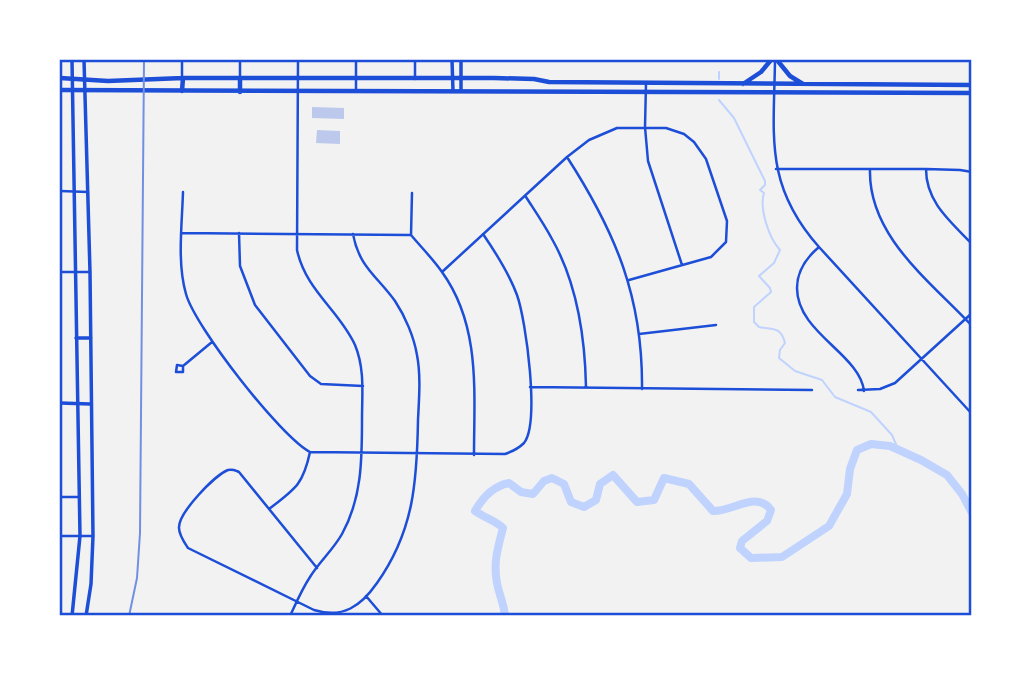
<svg xmlns="http://www.w3.org/2000/svg" width="1031" height="675" font-family="Ubuntu,sans-serif">
  <rect width="100%" height="100%" fill="#f2f2f2"/>
  <g fill="none" stroke-linecap="round" stroke-linejoin="round">
    <path stroke="#bfd3fe" stroke-width="2" d="M719 79V72
      M719 100 734 118 765 181V185L760 190 764 193C759 209 769 238 780 250L774 263 759 276 770 288 771 292 754 307V322L759 327C772 330 781 326 785 343L780 350 779 358 795 371 822 380 835 397 871 412 892 435 898 449"/>
    <path stroke="#bfd3fe" stroke-width="8" d="M505 616C504 604 499 594 497 583 493 563 498 547 503 528 496 521 485 518 475 511 483 497 493 486 509 483L521 492 533 494 544 481 552 478 564 484 571 502 584 507 596 500 600 484 613 475 637 502 654 500 664 478 689 484 713 511C732 512 757 490 771 510L767 521 742 541 740 548 751 558 782 557 829 526 847 494 850 469 857 450 871 444 890 446 921 460 947 475 962 494 972 513"/>
  </g>
  <path fill="#bdc9ec" d="M312 107 344 108V119L312 118Z
    M317 130 340 131V144L316 143Z"/>
  <g fill="none" stroke-linecap="round" stroke-linejoin="round">
    <path stroke="#1d4ed8" stroke-width="2.5" d="M775 60C774 136 764 185 819 247L972 414
      M182 78V60
      M240 78V60
      M415 79V60
      M646 83 645 127 648 161 682 265
      M356 91V60
      M567 157C616 233 643 298 642 389
      M776 169H926L960 170 972 172
      M870 169C868 236 930 281 972 326
      M926 169C926 202 950 221 972 244
      M60 191 88 192
      M183 192C182 225 177 263 186 294 195 327 281 437 310 452L505 454C511 452 519 448 524 443 540 423 526 320 517 295 509 273 496 253 483 234
      M412 193 411 235C421 247 433 259 442 272 481 326 474 392 474 455
      M526 197C535 211 544 224 552 239 577 283 585 336 586 387
      M182 233 410 235
      M239 233 240 266 255 305 310 376 321 384 363 386
      M819 247C806 258 797 271 797 288 797 333 860 354 864 391
      M60 272H90
      M442 272 567 157 589 140 617 128H666L684 134 694 142 706 159 727 221 726 242 711 257 629 280
      M639 334 716 325
      M183 366V372H176L177 365 183 366 212 342
      M530 387 812 390
      M858 390 880 389 895 383 972 313
      M60 497H79
      M269 509C295 489 303 485 310 452
      M60 536H93
      M317 568 239 472C234 470 234 469 228 470 215 475 178 513 179 528 179 535 184 542 188 548L314 610C343 619 361 606 377 583 414 531 417 481 418 420 419 399 421 376 417 355 414 337 405 316 395 301 377 276 359 267 353 234
      M366 596 383 616
      M290 616C296 603 302 589 310 577 319 562 333 550 342 534 362 498 362 459 362 419 362 394 365 369 355 345 339 310 306 291 297 250L298 60"/>
    <path stroke="#1d4ed8" stroke-width="3.5" d="M452 60 453 91
      M461 91V60
      M60 403 90 404"/>
    <path stroke="#1d4ed8" stroke-width="3.5" d="M84 60 90 272 93 536 91 584 86 616
      M76 338H91
      M72 616 80 536 72 60"/>
    <path stroke="#1d4ed8" stroke-width="4.5" d="M777 60 790 76 803 84
      M60 78 108 81 183 78H494L534 79 549 82 972 85
      M240 78V92
      M743 84 761 72 771 60
      M60 90 972 93
      M182 91 183 78"/>
    <path stroke="#7290e2" stroke-width="2" d="M129 616 137 578 140 533 144 60"/>
  </g>
  <rect width="1031" height="675" fill="none" stroke="#ffffff" stroke-width="122"/>
  <rect x="61" y="61" width="909" height="553" fill="none" stroke="#1d4ed8" stroke-width="2.5"/>
</svg>
